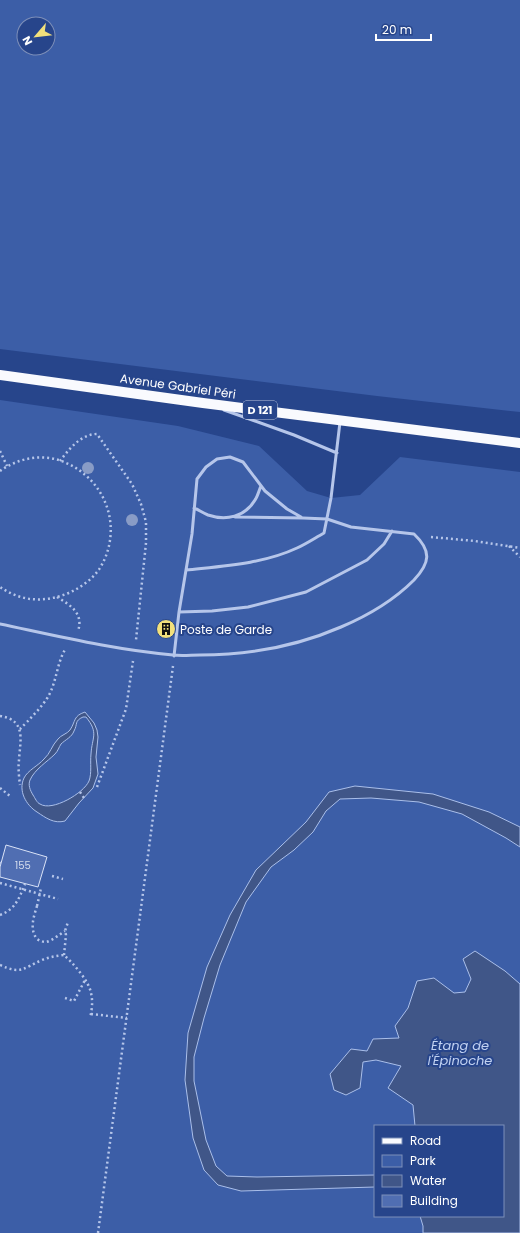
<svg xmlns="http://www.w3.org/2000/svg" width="520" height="1233" font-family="Poppins,sans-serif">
  <rect width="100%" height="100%" fill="#27458b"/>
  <path fill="#3c5ea7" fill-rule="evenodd" d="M0 0H520V412L377 396 0 349ZM24 24H48V48H24Z
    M0 400 178 426 259 446 307 491 331 498 360 495 400 457 520 472V1233H0ZM375 1126H503V1216H375Z"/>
  <path fill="#405688" stroke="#aabfea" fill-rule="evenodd" d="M85 712 94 723 97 730 98 737 96 757 98 774 93 788 79 803 65 821C54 824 46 818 37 812 26 805 18 791 24 778 28 770 38 766 44 759 50 754 52 745 58 739 61 735 67 734 70 730 76 721 73 716 85 712ZM83 717H86C99 733 92 737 91 754 90 763 92 773 89 781 84 793 52 812 40 804 37 803 35 798 33 795 30 790 28 785 30 780 35 769 47 762 55 754 58 751 59 747 61 744 65 740 72 737 74 731 78 724 74 721 83 717Z
    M355 786 433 794 489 812 520 827V847L506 838 462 814 419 802 371 798 340 799 326 811 313 832 294 850 271 867 246 902 220 965 204 1018 194 1057V1081L206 1140 216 1166 227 1176 257 1177 375 1175V1187L241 1191 218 1185 204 1170 193 1138 185 1080 188 1033 207 967 230 915 256 870 306 822 329 792Z
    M475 951 505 971 520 984V1233H423V1226L420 1216H503V1126H415L413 1105 388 1088 401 1066 376 1060 363 1062 360 1088 346 1095 334 1090 330 1074 351 1049 367 1051 373 1039 399 1038 395 1026 408 1008 417 981 434 978 454 993 465 992 471 979 463 959Z"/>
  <path fill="#506eb2" stroke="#dae3f7" d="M162 623 171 625 170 635 161 633Z
    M6 845 47 857 38 887 0 877V867Z"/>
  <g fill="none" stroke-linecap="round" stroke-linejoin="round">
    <path stroke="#b6c6ea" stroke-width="2.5" stroke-dasharray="2 3" stroke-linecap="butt" d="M0 451 7 466
      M60 461C69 449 81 434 97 434L132 484 141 504 146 522V543L136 640
      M0 471C18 458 43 453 64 462 106 479 124 528 100 568 86 589 56 602 31 599 20 598 9 593 0 587
      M431 537 475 541 520 548
      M509 546 520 557
      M57 597C70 605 84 613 78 631
      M0 716C27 720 20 741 19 760 18 768 19 777 20 785
      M20 729C28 721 44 705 49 695 57 680 57 662 66 648
      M97 787 126 709 133 661
      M0 788 10 796
      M80 792 84 798
      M0 863H1
      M52 876 63 879
      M0 883 58 899
      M37 906C34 916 29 929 37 939 40 941 43 942 46 942 52 941 60 934 65 931
      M0 915C16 909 19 898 25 884
      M64 955 66 935 65 931 68 922
      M0 965C22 975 23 968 42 960 49 957 56 956 64 955 73 963 89 981 91 993 93 1001 92 1010 90 1018
      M65 998 74 1001 85 980
      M91 1014 127 1018
      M98 1233 173 666"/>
    <path stroke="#b6c6ea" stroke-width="3" d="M224 410 294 435 337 453
      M194 508C199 510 203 513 208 515 226 521 245 517 255 500 258 496 259 490 261 486
      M186 570C223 566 263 564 297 548 306 544 315 538 324 533L331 498 340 422
      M179 612 212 611 248 607 306 592 367 560 384 544 392 531
      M0 624C57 636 115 650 173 655 182 656 191 655 200 655 250 655 295 647 341 627 367 616 394 600 414 580 430 563 432 551 414 534L351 527 327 519 303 518 235 517
      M174 656 179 612 192 534 197 479 206 467 217 459 230 457 243 462 265 491 287 509 301 517"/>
    <path stroke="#f9fafe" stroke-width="10" d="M0 375 203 403 520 443"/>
    <path stroke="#b6c6ea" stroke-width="2.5" stroke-dasharray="2 3" stroke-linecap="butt" d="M37 906 41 888"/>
  </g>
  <g fill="#899cc6">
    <circle cx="88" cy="468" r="6"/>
    <circle cx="132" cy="520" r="6"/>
  </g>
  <defs>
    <symbol id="building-disc" viewBox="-11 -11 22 22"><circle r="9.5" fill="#f2e07b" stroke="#27458b"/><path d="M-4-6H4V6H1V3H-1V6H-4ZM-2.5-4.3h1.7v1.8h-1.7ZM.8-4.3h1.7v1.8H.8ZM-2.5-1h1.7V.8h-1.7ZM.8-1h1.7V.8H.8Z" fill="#111"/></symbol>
  </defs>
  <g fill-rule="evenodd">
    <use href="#building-disc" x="155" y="618" width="22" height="22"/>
  </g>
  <g text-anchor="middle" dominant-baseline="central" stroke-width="4" stroke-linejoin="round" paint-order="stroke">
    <g font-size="10" fill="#d3dbec">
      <text x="23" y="865">155</text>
    </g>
    <rect fill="#27458b" stroke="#bec7dc" stroke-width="1" x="243" y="401" width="34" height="18" rx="3"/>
    <g font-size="11" font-weight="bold" fill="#fff">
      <text x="260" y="410">D 121</text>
    </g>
    <g font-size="12" fill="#fff" stroke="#27458b">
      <text transform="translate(178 386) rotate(8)">Avenue Gabriel Péri</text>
    </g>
    <g font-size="12" fill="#fff" stroke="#27458b" text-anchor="start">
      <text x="180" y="629">Poste de Garde</text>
    </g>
    <g font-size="13" font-style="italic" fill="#c1d1f1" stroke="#27458b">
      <text x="460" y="1045">Étang de<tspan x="460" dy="15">l'Épinoche</tspan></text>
    </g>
  </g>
  <rect x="374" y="1125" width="130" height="92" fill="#27458b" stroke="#7d8fb9"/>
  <rect x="382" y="1138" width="20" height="6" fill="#f9fafe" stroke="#7d8fb9"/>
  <text x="410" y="1145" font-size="12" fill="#ffffff">Road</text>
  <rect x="382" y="1155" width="20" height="12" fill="#3c5ea7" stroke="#7d8fb9"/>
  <text x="410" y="1165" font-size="12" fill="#ffffff">Park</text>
  <rect x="382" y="1175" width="20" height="12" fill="#405688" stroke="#7d8fb9"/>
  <text x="410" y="1185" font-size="12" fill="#ffffff">Water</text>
  <rect x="382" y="1195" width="20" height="12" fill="#506eb2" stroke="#7d8fb9"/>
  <text x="410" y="1205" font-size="12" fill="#ffffff">Building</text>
  <g transform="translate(36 36) rotate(242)"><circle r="19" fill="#27458b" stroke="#7d8fb9"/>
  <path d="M0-3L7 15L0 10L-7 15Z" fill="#f2e07b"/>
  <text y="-6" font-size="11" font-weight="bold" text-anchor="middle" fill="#ffffff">N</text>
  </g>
  <path d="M376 34v6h55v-6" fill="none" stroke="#ffffff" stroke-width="2"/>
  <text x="382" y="34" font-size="12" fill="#ffffff" stroke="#27458b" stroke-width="3" paint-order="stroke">20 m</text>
</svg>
